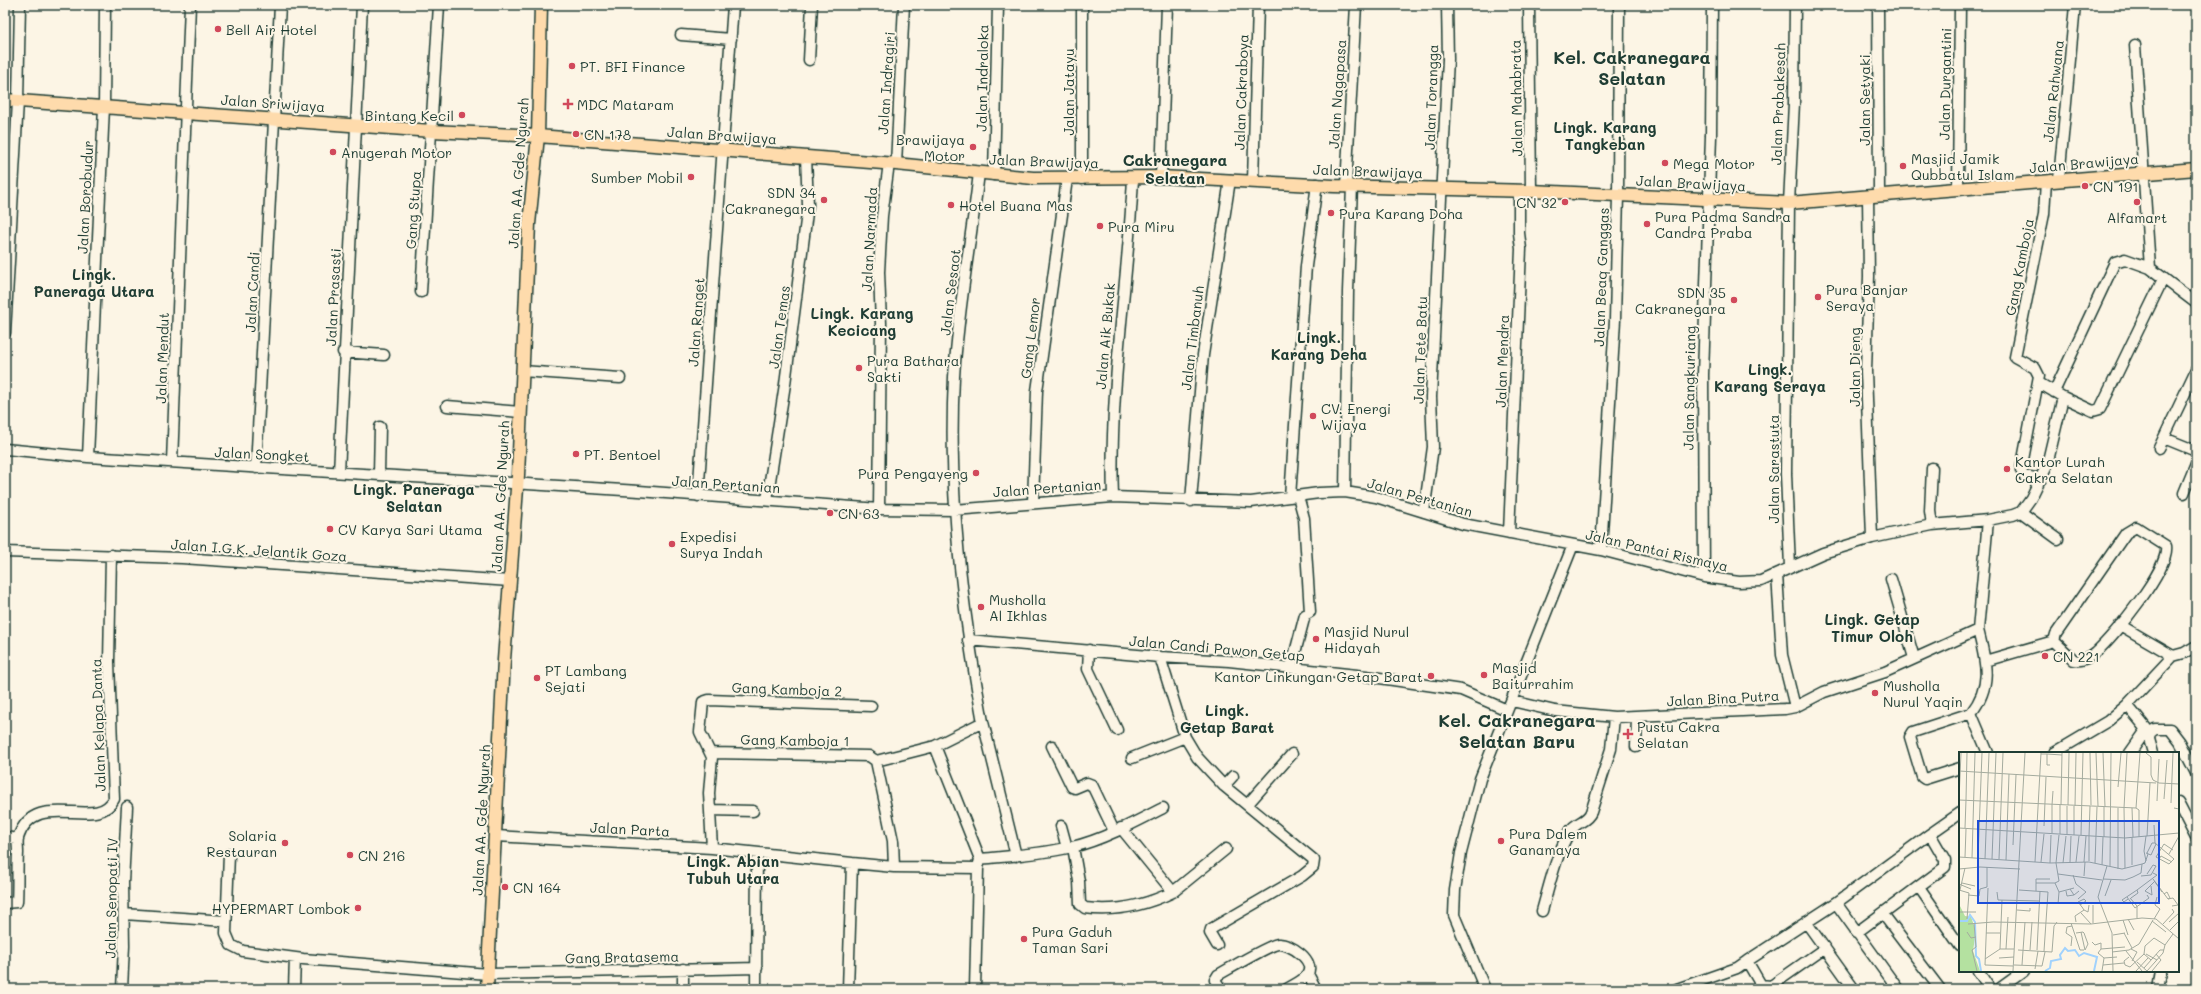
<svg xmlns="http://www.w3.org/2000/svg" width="2201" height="994" font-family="Mali,sans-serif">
  <rect width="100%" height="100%" fill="#fcf5e5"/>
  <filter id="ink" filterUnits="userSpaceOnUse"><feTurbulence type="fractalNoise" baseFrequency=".025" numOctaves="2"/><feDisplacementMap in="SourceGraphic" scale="8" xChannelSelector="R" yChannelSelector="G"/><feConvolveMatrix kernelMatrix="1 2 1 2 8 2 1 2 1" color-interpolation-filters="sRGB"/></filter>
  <g filter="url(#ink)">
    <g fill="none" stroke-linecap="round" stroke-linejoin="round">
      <defs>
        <path id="minor" d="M1529 5 1531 191
          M1878 5 1879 195
          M681 35 731 39
          M2135 45 2150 268 2196 303
          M809 60 812 5
          M896 164 904 5
          M979 173C971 241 958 309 954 377 948 494 962 608 983 722L935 746 980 859
          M994 175 998 5
          M1161 177 1167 5
          M1082 179V5
          M2059 179 2075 5
          M1253 181 1258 5
          M1346 186 1356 5
          M1958 188 1960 5
          M1868 196 1869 276 1866 371 1872 538
          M421 292 439 5
          M5 333 18 101 20 5
          M343 352 384 355
          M522 371 620 378
          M2039 383 2063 397 2093 411 2100 409 2163 279
          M2054 392 2115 262 2125 259 2150 268
          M447 406 520 412
          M2164 438 2196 451
          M2159 448 2196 370
          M5 449 88 457 639 491 879 509 954 510 1113 497 1251 502 1319 493 1345 492 1376 497 1463 524 1601 550 1704 577 1739 582 1761 581 1823 553 1872 538 1932 525 1988 520 2013 515 2021 512 2031 498 2047 465 2063 397
          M88 457 104 107 105 5
          M172 462 190 5
          M256 468 280 5
          M339 472 362 5
          M379 474 380 427
          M2041 479 2024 476 2021 470 2039 376 2035 368 2015 357 2044 214 2046 181
          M1345 492 1348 292 1352 186
          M2184 493 2196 464
          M698 496 733 5
          M1113 497C1109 390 1128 285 1133 178
          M1290 497 1306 266 1317 184
          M767 500 785 384 808 205 806 157
          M1191 501 1203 355 1230 180
          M1033 502 1037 391 1067 179
          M879 509 881 324 879 272 882 216 889 163
          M1424 512 1433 447 1431 397 1448 59 1447 5
          M2021 512 2058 539
          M1932 525 1930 511 1932 468
          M2136 527 2166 546C2170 568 2114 636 2096 652 2090 657 2082 662 2074 660L2054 641 2056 634 2126 533Z
          M1509 533 1521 249 1519 233V191
          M1601 550 1615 320 1618 195 1619 5
          M5 552 182 558 510 581
          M1790 567 1786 474 1789 203 1794 103 1795 5
          M1777 574 1782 655 1795 707
          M1704 577 1703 375 1711 136 1712 5
          M1891 579 1914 658
          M968 640 1160 657 1229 661 1366 676 1461 690 1507 710
          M1089 650 1088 669 1117 730
          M2173 656 2184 653 2196 646
          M1160 657 1185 737 1197 757 1224 786 1314 860 1313 867 1302 876 1211 929 1210 933 1217 945
          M1985 661 2054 641
          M1291 668 1305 615 1310 612 1304 518 1298 496
          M1512 701 1555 711 1614 717 1785 709 1795 707 1824 692 1885 672 1978 630 1988 520
          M2127 705 2150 733 2149 739 2153 753
          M1971 713 1988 753
          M983 722 1016 856
          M2150 733 2155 729H2170L2180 742 2196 773
          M1052 746 1072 787 1075 788 1087 783 1092 785 1114 831
          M1636 747 1637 717
          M711 753 869 756 876 761
          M2054 753 2108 721 2127 705 2173 656 2120 625
          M2130 753 2147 729
          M1132 758 1185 737
          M876 761 893 841 894 867
          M876 761 935 746
          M1960 768 1925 779 1922 777 1910 737 1913 732 1971 713C1993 685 1986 662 1978 630
          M1224 786 1233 776
          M2178 803 2196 838
          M1247 805 1292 754
          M710 810 753 811
          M1061 826 1067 848
          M1121 828 1173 892 1226 849
          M495 836 712 848 852 863 848 989
          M5 837 18 839
          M1073 847 1079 881 1080 904 1085 908C1115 912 1146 905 1173 892
          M712 848 709 793 712 757 700 732 703 702 709 700 871 706
          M229 854 226 933 231 945 243 951 303 959 488 974 757 968
          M980 859C1011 856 1041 854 1072 847 1100 841 1136 822 1163 808
          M852 863 894 867 978 868
          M1919 887 1960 946
          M5 903 17 902C18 886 17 869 18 853 18 848 17 842 18 838 35 786 97 833 114 799L109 662 111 555
          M1836 903 1898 989
          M1542 911C1549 887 1557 850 1571 830 1576 822 1587 822 1591 812L1611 749 1614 717
          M124 914 226 921
          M1883 914 1940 989
          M1806 922 1854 989
          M1856 933 1945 867V860L1930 834 1960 813
          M1825 948 1771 986 1761 985 1747 961 1836 903 1930 834
          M1978 971 1990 989
          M1308 974 1316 989
          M122 989 124 946 123 882 127 807
          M294 989 295 958
          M683 989V969
          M756 989 757 853
          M975 989 978 868 980 859
          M1221 989 1215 980 1218 975C1229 969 1269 945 1278 944 1290 943 1317 961 1307 975 1303 981 1293 985 1287 989
          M1485 989 1454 915 1455 890 1461 853 1480 779 1573 545
          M1677 989 1737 968 1747 961
          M1999 989 2024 971
          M2158 989 2161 971"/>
        <path id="major" d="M5 100 432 131 538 136 896 164 1033 178 1161 177 1334 186 1531 191 1789 203 2196 169
          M487 989 504 660 518 475 529 224 538 136 541 5"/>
      </defs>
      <use href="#minor" stroke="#1f3d34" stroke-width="13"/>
      <use href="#major" stroke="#1f3d34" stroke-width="15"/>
      <use href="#minor" stroke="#fcf5e5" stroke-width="10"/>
      <use href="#major" stroke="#fedbac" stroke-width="12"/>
    </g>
  </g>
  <g fill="#d1495b" stroke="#fcf5e5" stroke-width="1.5">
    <circle cx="218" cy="29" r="4"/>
    <circle cx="572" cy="66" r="4"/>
    <path d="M566 98h4v4h4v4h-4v4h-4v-4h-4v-4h4z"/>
    <circle cx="462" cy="115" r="4"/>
    <circle cx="576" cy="134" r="4"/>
    <circle cx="973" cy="147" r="4"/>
    <circle cx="333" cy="152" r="4"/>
    <circle cx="1665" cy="163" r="4"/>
    <circle cx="1903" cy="166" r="4"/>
    <circle cx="691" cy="177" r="4"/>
    <circle cx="2085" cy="186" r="4"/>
    <circle cx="824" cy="200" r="4"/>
    <circle cx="1565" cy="202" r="4"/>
    <circle cx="2137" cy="202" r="4"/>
    <circle cx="951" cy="205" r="4"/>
    <circle cx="1331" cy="213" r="4"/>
    <circle cx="1647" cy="224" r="4"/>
    <circle cx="1100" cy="226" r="4"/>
    <circle cx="1818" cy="297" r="4"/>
    <circle cx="1734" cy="300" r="4"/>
    <circle cx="859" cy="368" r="4"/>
    <circle cx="1313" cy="416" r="4"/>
    <circle cx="576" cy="454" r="4"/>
    <circle cx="2007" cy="469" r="4"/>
    <circle cx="976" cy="473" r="4"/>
    <circle cx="830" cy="513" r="4"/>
    <circle cx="330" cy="529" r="4"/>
    <circle cx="672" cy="544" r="4"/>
    <circle cx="981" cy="607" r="4"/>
    <circle cx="1316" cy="639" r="4"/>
    <circle cx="2045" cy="656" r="4"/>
    <circle cx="1484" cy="675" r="4"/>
    <circle cx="1431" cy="676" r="4"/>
    <circle cx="537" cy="678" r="4"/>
    <circle cx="1875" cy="693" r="4"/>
    <path d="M1626 728h4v4h4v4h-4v4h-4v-4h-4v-4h4z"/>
    <circle cx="1501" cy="841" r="4"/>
    <circle cx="285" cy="843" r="4"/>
    <circle cx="350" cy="855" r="4"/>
    <circle cx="505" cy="887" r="4"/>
    <circle cx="358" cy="908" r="4"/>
    <circle cx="1024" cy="939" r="4"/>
  </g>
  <g text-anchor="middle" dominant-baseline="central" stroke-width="4" stroke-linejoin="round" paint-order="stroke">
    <g font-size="14" fill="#1f3d34" stroke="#fcf5e5" text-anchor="start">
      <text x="226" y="29">Bell Air Hotel</text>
      <text x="580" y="66">PT. BFI Finance</text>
      <text x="577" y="104">MDC Mataram</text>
      <text x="454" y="115" text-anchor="end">Bintang Kecil</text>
      <text x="584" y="134">CN 178</text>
      <text x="965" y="139" text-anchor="end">Brawijaya<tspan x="965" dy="16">Motor</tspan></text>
      <text x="341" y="152">Anugerah Motor</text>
      <text x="1911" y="158">Masjid Jamik<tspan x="1911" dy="16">Qubbatul Islam</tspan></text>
      <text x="1673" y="163">Mega Motor</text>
      <text x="683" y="177" text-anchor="end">Sumber Mobil</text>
      <text x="2093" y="186">CN 191</text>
      <text x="816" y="192" text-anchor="end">SDN 34<tspan x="816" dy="16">Cakranegara</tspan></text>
      <text x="1557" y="202" text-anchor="end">CN 32</text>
      <text x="959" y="205">Hotel Buana Mas</text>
      <text x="1339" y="213">Pura Karang Doha</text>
      <text x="1655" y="216">Pura Padma Sandra<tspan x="1655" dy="16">Candra Praba</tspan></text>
      <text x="2137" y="217" text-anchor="middle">Alfamart</text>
      <text x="1108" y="226">Pura Miru</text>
      <text x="1826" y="289">Pura Banjar<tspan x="1826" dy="16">Seraya</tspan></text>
      <text x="1726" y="292" text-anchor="end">SDN 35<tspan x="1726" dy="16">Cakranegara</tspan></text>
      <text x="867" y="360">Pura Bathara<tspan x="867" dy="16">Sakti</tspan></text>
      <text x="1321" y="408">CV. Energi<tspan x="1321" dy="16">Wijaya</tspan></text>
      <text x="584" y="454">PT. Bentoel</text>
      <text x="2015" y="461">Kantor Lurah<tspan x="2015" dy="16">Cakra Selatan</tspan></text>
      <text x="968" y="473" text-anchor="end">Pura Pengayeng</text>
      <text x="838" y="513">CN 63</text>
      <text x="338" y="529">CV Karya Sari Utama</text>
      <text x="680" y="536">Expedisi<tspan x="680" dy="16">Surya Indah</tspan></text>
      <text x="989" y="599">Musholla<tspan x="989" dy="16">Al Ikhlas</tspan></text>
      <text x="1324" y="631">Masjid Nurul<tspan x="1324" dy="16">Hidayah</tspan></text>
      <text x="2053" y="656">CN 221</text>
      <text x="1492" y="667">Masjid<tspan x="1492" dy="16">Baiturrahim</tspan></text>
      <text x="545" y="670">PT Lambang<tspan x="545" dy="16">Sejati</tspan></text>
      <text x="1423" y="676" text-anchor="end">Kantor Linkungan Getap Barat</text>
      <text x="1883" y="685">Musholla<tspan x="1883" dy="16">Nurul Yaqin</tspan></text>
      <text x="1637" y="726">Pustu Cakra<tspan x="1637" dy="16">Selatan</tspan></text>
      <text x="1509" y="833">Pura Dalem<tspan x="1509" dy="16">Ganamaya</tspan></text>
      <text x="277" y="835" text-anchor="end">Solaria<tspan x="277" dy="16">Restauran</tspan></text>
      <text x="358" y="855">CN 216</text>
      <text x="513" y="887">CN 164</text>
      <text x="350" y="908" text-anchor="end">HYPERMART Lombok</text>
      <text x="1032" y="931">Pura Gaduh<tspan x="1032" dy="16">Taman Sari</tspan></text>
    </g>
    <g font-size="14" fill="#1f3d34" stroke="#fcf5e5">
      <text transform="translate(982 78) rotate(-89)">Jalan Indraloka</text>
      <text transform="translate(886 83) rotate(-86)">Jalan Indragiri</text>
      <text transform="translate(1945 84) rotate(-89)">Jalan Durgantini</text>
      <text transform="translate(2053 91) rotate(-84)">Jalan Rahwana</text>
      <text transform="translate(1068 92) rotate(-90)">Jalan Jatayu</text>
      <text transform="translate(1241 92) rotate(-88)">Jalan Cakraboya</text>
      <text transform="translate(1337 94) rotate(-86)">Jalan Nagapasa</text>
      <text transform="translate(1431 97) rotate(-88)">Jalan Torangga</text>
      <text transform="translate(1516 98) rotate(-91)">Jalan Mahabrata</text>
      <text transform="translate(1864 100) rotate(-90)">Jalan Setyaki</text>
      <text transform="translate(273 103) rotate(4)">Jalan Sriwijaya</text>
      <text transform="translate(1778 104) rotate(-88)">Jalan Prabakesah</text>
      <text transform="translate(722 135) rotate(4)">Jalan Brawijaya</text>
      <text transform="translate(1044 161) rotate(2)">Jalan Brawijaya</text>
      <text transform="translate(2084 163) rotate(-5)">Jalan Brawijaya</text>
      <text transform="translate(1368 171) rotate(2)">Jalan Brawijaya</text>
      <text transform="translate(518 173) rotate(-86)">Jalan AA. Gde Ngurah</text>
      <text transform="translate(1691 183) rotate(3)">Jalan Brawijaya</text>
      <text transform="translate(85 197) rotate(-87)">Jalan Borobudur</text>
      <text transform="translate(413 210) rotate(-86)">Gang Stupa</text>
      <text transform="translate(869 239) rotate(-87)">Jalan Narmada</text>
      <text transform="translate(2019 267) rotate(-79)">Gang Kamboja</text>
      <text transform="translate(1601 277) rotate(-88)">Jalan Beaq Ganggas</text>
      <text transform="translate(252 292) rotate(-87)">Jalan Candi</text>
      <text transform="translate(950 292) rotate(-83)">Jalan Sesaot</text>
      <text transform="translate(333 297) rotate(-87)">Jalan Prasasti</text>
      <text transform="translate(696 322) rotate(-86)">Jalan Ranget</text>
      <text transform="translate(779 327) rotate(-82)">Jalan Temas</text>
      <text transform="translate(1105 336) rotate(-85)">Jalan Aik Bukak</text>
      <text transform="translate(1030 338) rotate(-83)">Gang Lemor</text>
      <text transform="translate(1192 338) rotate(-83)">Jalan Timbanuh</text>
      <text transform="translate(1420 350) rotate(-88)">Jalan Tete Batu</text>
      <text transform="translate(162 358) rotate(-88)">Jalan Mendut</text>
      <text transform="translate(1502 361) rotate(-88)">Jalan Mendra</text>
      <text transform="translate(1854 367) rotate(-90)">Jalan Dieng</text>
      <text transform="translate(1689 388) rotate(-89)">Jalan Sangkuriang</text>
      <text transform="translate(262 454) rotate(3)">Jalan Songket</text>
      <text transform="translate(1773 469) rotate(-90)">Jalan Sarastuta</text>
      <text transform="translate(726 484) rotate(4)">Jalan Pertanian</text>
      <text transform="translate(1047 488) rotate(-4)">Jalan Pertanian</text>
      <text transform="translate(500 496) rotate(-87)">Jalan AA. Gde Ngurah</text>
      <text transform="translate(1420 497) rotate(16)">Jalan Pertanian</text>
      <text transform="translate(259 550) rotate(4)">Jalan I.G.K. Jelantik Goza</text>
      <text transform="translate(1657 550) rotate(13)">Jalan Pantai Rismaya</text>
      <text transform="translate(1217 648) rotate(5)">Jalan Candi Pawon Getap</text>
      <text transform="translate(787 689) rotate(2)">Gang Kamboja 2</text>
      <text transform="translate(1723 698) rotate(-3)">Jalan Bina Putra</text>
      <text transform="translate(98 725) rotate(-92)">Jalan Kelapa Danta</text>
      <text transform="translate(795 740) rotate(1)">Gang Kamboja 1</text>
      <text transform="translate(481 820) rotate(-87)">Jalan AA. Gde Ngurah</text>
      <text transform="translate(630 829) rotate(3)">Jalan Parta</text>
      <text transform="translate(111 898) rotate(-89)">Jalan Senopati IV</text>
      <text transform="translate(622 957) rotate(-1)">Gang Bratasema</text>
    </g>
    <g font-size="15" font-weight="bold" fill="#1f3d34" stroke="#fcf5e5">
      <text x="1605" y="127">Lingk. Karang<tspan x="1605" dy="17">Tangkeban</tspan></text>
      <text x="94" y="274">Lingk.<tspan x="94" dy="17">Paneraga Utara</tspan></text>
      <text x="862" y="313">Lingk. Karang<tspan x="862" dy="17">Kecicang</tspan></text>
      <text x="1319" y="337">Lingk.<tspan x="1319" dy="17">Karang Deha</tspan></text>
      <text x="1770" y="369">Lingk.<tspan x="1770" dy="17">Karang Seraya</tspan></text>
      <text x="414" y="489">Lingk. Paneraga<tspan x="414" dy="17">Selatan</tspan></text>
      <text x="1872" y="619">Lingk. Getap<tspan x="1872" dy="17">Timur Oloh</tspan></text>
      <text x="1227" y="710">Lingk.<tspan x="1227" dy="17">Getap Barat</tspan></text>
      <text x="733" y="861">Lingk. Abian<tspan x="733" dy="17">Tubuh Utara</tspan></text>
    </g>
    <g font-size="16" font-weight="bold" fill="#1f3d34" stroke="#fcf5e5">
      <text x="1175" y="159">Cakranegara<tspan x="1175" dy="18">Selatan</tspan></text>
    </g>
    <g font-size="18" font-weight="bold" fill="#1f3d34" stroke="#fcf5e5">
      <text x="1632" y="57">Kel. Cakranegara<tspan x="1632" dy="21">Selatan</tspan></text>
      <text x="1517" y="720">Kel. Cakranegara<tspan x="1517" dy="21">Selatan Baru</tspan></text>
    </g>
  </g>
  <g transform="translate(1959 752)">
    <rect width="220" height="220" fill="#fcf5e5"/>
    <path d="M0 152 6 164 12 165 17 179 14 199 21 219H0Z" fill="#b4e1a0"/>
    <path fill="none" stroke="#a1d2fd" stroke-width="2" d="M0 169H8L11 163 16 170 17 204 20 207 22 219M86 219 91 216 92 209 102 207 101 203 106 196 109 199 116 198 120 204 125 201 138 205 135 219"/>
    <path fill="none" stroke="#a4ab9e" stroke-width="1" d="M131 1 132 53M137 1 139 54M144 1 146 55M187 1 192 5V23L194 28 200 31 220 32M82 2H88V13H91M88 2 103 3M0 19 197 31M159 35 162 1M205 47 208 8M0 48 177 56M0 48 2 1M7 48 8 1M198 49 200 7M212 51 214 1M93 53 94 39M102 53 103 1M109 53 110 1M116 54 117 1M145 55V85M165 56 166 116M165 56 168 1M173 56 174 85M177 56 181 1M177 56 180 58V85M215 56 220 57V64M195 73 196 91 215 107 210 112 197 105M85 74 87 25M0 76 166 86 220 81M6 76 7 48M93 81V53M101 82V53M108 82V54M115 83V54M122 83 124 1M130 84 131 54M188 84 191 31M173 85V113M54 93 57 23M187 101 192 103 197 92M188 101 193 91H196M210 102 220 84M0 105 91 111 130 110 163 117 183 112M6 105 7 77M197 105 205 92 214 98M13 106 16 1M19 106 23 1M26 107 30 1M33 107 37 1M40 107 44 1M200 107 202 104 213 110M47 108 50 22M130 109V84M187 109 185 99 187 84M76 110 82 1M82 110 85 82M111 110 112 84M117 110 120 84M125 110 127 84M91 111 92 83M104 111 107 84M136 111 138 55M183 112 186 111 189 102M143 113 144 85M148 114 139 145 153 181 154 219M151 114 152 1M0 117 21 115 61 117M159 117V56M99 122 143 128M188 122 194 113 197 114M114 123 117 132 127 140 119 147M125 124 126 110M182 124 192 123 197 114M144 127 166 128 174 125 182 121 183 112M194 127 209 147 211 146 208 140 205 142M196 130 203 140M3 131 16 134M77 131H96M0 132 12 137M192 134 193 143 186 139 196 129M29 136 26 213 54 214M111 137 115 143 120 139M0 138 10 141 8 167M1 138 6 116M60 138 89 140 85 199M77 139V127H91M107 139 108 144 115 143M38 140 39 148 81 149M100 140 115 136M9 143 20 144 21 137 28 135V115M146 144 152 128M168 145 176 156 190 146 188 143M171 146 178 154V166M172 146 179 141 178 138 198 123 194 121M169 147 165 150 163 148 178 138M209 147 214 146 219 153 213 154M43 148 41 197H55M99 152 100 140 96 131 100 129 97 111 100 83M121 153 127 149 125 147 119 150 123 155 125 158M134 153V171M58 158 71 159V156M0 160H17M122 161 132 172M169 167 175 178M195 167 201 157 196 153 198 145M164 168 169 183M193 169 207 180M117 170 116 164 125 158 129 160 130 153M210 170 220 161M15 171 17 195 13 198 18 219M112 171 121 198H125M9 172 34 170 132 172 183 166 197 167 220 187M204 172 215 160 213 157M211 178 220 169M8 180 12 186 17 185M27 181H41M117 181 124 180 125 181 129 192 126 198 122 180M165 181 173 196M154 183 166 181M133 190 136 193 142 191V197M112 194 113 185 107 181 108 175 113 174M47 197 49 165M172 197 178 200 173 209M59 198 93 200 95 174 98 170M71 198 73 170M78 198 81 139M167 199 183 219M153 200 170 198 180 192 194 168M185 202 186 194 195 186 206 193M187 202 198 208M158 205 145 206 139 201 142 197 166 195M170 205 165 209 166 213 171 215 185 202 192 208M40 206 55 205M26 207 41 197M178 210 188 219M55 213 83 214 86 200M63 213 66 170M144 213 165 211M185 216 201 198H205M76 217 79 199M54 219 66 1M143 219 145 206M177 219 189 206M188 219 204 201 206 193 214 182M193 219 202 208 197 202"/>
    <path fill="#1d4ed8" fill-opacity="0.15" stroke="#1d4ed8" stroke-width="2" d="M19 69H200V151H19Z"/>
    <rect width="220" height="220" fill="none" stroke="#1f3d34" stroke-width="2"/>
  </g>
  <rect width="2201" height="994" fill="none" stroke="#fcf5e5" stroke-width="20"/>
  <rect x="10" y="10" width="2181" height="974" fill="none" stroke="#1f3d34" stroke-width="1.5" filter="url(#ink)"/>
</svg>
